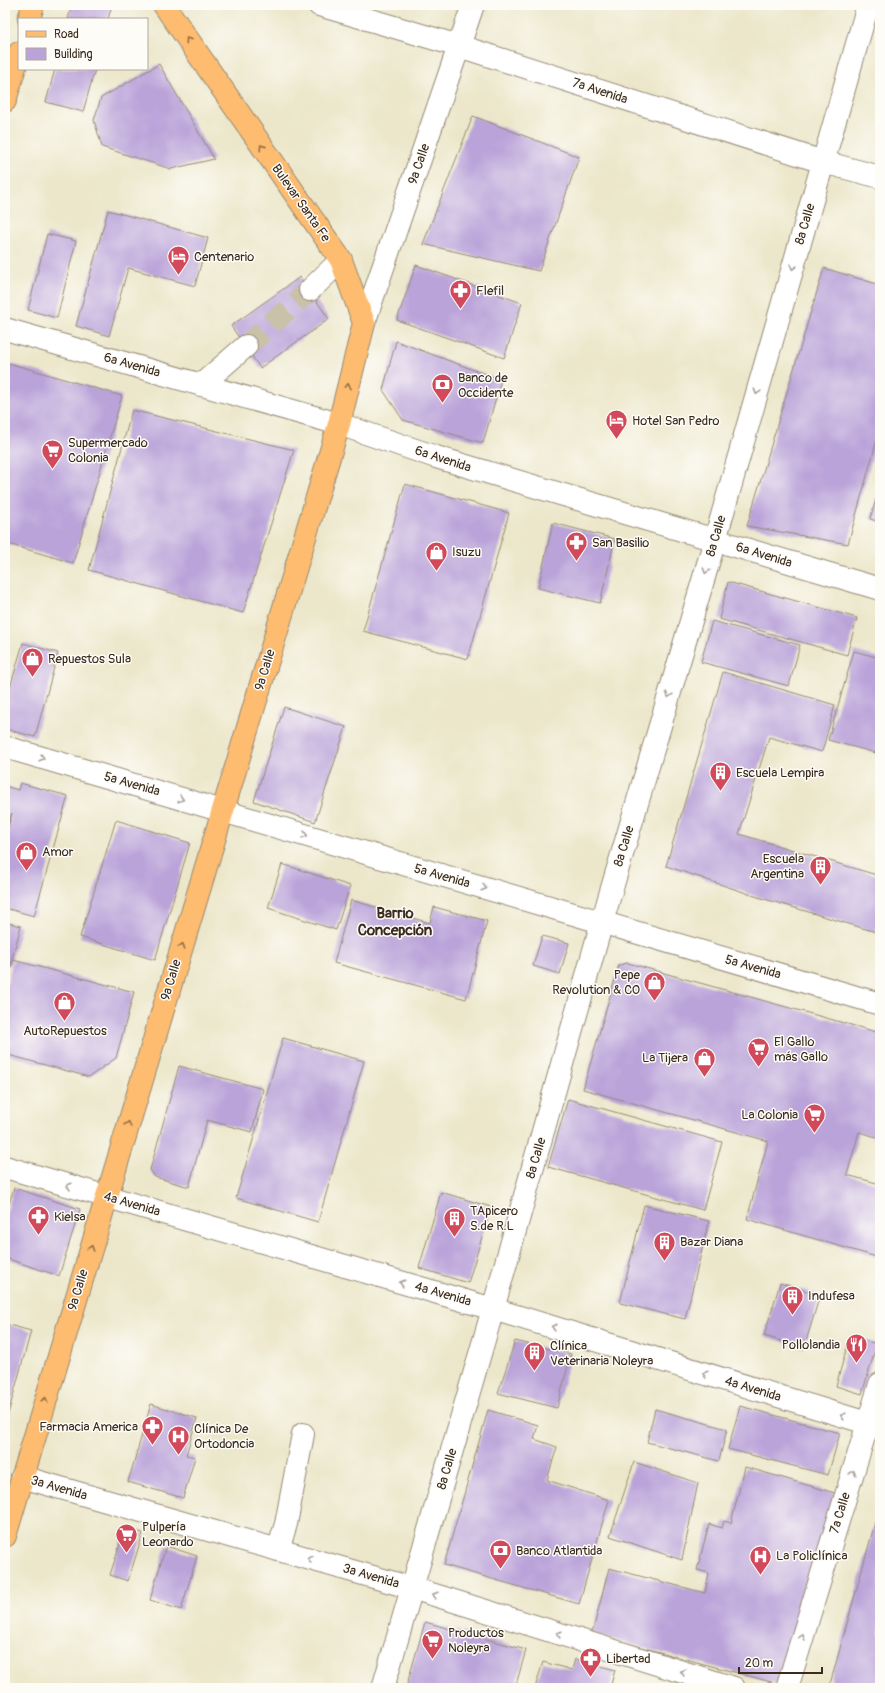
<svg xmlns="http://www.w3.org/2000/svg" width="885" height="1693" font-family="Pangolin,sans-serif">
  <rect width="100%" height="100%" fill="#fdfcf7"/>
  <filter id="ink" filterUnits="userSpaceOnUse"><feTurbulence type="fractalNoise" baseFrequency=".025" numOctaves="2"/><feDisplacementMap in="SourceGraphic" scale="8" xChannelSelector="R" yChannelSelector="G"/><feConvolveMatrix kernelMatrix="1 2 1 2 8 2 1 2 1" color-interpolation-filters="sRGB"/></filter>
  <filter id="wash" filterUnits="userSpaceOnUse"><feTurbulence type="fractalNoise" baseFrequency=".012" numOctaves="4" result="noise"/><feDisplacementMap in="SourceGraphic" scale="16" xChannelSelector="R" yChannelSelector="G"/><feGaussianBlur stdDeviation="0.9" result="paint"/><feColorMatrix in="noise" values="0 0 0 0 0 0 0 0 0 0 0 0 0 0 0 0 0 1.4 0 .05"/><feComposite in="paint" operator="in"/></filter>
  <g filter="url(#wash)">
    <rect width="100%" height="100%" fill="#ece7ca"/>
    <g id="blocks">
      <path fill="#baa3d9" d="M72 5H112L108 19H68Z
        M159 64 214 159 171 169 102 147 94 120 101 98Z
        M55 69H95L83 112 46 102Z
        M473 116 579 157 539 271 423 244Z
        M108 210 208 238 195 286 128 268 109 336 76 326Z
        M47 234 76 241 57 318 28 310Z
        M416 265 522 303 504 358 397 320Z
        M824 268 880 285V429L848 544 747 526Z
        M300 277 329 319 260 368 231 326Z
        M396 341 501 380 483 443 403 420 383 390Z
        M5 362 122 396 73 563 5 543Z
        M132 410 294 450 243 613 89 570Z
        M405 484 509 513 468 659 363 631Z
        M880 487V522L870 519Z
        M553 523 615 539 600 603 538 588Z
        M728 582 857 618 847 655 719 619Z
        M712 621 800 645 789 686 701 662Z
        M23 643 58 653 35 737 5 729V705Z
        M854 651 880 658V754L828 740Z
        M723 672 835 705 822 752 769 737 739 834 880 876V920L876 932 758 897 666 866Z
        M284 707 346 727 315 822 254 801Z
        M20 783 68 796 34 916 5 908V837L12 813 5 832V786L18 790Z
        M116 820 190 843 155 960 80 937Z
        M282 864 350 886 336 930 268 908Z
        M351 900 430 923 434 907 487 921 466 999 334 963Z
        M5 922 21 926 10 966 5 964Z
        M542 936 569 943 560 974 533 966Z
        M13 960 134 992 116 1058 89 1077 5 1054V990Z
        M628 963 880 1033V1138L859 1132 847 1175 880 1184V1258L747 1219 768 1141 583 1089 619 965Z
        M283 1038 364 1061 318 1222 236 1198Z
        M179 1066 263 1089 252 1132 207 1120 189 1187 155 1177 150 1170Z
        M568 1099 722 1142 703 1210 548 1167Z
        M14 1188 80 1209 59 1276 5 1258V1217Z
        M441 1192 491 1207 468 1283 419 1268Z
        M644 1205 709 1221 685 1319 620 1303Z
        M780 1283 820 1295 804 1348 764 1336Z
        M5 1324 31 1331 5 1425Z
        M850 1336 877 1344 862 1394 836 1386Z
        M515 1341 571 1354 557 1408 498 1393Z
        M151 1404 197 1418 186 1455 195 1457 183 1498 128 1482Z
        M740 1406 840 1433 828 1475 728 1449Z
        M655 1409 727 1429 719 1461 647 1442Z
        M488 1410 538 1425 534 1439 557 1447 547 1480 609 1500 579 1604 444 1565Z
        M634 1462 698 1483 682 1560 610 1536Z
        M745 1467 835 1493 811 1580 780 1682 775 1683 592 1634 609 1568 705 1593 709 1573 697 1570 709 1524 722 1528 724 1521 731 1523Z
        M880 1505V1688H829Z
        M125 1528 143 1533 128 1581 110 1575Z
        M166 1546 197 1556 181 1610 150 1600Z
        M425 1622 526 1650 515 1688H406Z
        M575 1659 615 1670 610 1688H535L543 1662 572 1670Z"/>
    </g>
  </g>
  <g filter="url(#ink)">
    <use href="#blocks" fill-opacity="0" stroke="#948874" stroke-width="1"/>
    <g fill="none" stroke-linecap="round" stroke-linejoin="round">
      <path stroke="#c9c1a8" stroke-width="22" stroke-dasharray="22 11" stroke-linecap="butt" d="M246 346 310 290"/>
      <defs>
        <path id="minor" d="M319 5 459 46 823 162 880 177
          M310 290 341 260
          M364 323 473 5
          M5 329 339 424 436 457 880 589
          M201 385 246 346
          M5 747 880 1004
          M5 1167 493 1309 880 1427
          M22 1477 412 1588 734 1688
          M278 1550 286 1524 303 1434
          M383 1688 493 1309 602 922 715 540 868 5
          M787 1688 880 1384"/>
        <path id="major" d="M29 19 33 5
          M5 101 19 53
          M5 1536 339 424 364 323 341 260 164 5"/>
      </defs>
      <use href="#minor" stroke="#948874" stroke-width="24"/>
      <use href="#major" stroke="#948874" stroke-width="24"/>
      <use href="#minor" stroke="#fff" stroke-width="22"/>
      <use href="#major" stroke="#fdbc6f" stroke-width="22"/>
    </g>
    <defs><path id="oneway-chevron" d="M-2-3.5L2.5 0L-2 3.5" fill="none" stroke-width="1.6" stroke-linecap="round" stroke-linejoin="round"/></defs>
    <g stroke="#926c42">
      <use href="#oneway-chevron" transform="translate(188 40) rotate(-125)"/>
      <use href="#oneway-chevron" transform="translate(262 147) rotate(-125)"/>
      <use href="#oneway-chevron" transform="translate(348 386) rotate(-76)"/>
      <use href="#oneway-chevron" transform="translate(182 946) rotate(-73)"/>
      <use href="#oneway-chevron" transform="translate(128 1124) rotate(-73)"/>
      <use href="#oneway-chevron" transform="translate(91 1248) rotate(-73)"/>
      <use href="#oneway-chevron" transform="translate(45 1400) rotate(-73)"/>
    </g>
    <g stroke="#a79f9a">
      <use href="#oneway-chevron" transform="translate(793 267) rotate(106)"/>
      <use href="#oneway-chevron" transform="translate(757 392) rotate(106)"/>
      <use href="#oneway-chevron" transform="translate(706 571) rotate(107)"/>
      <use href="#oneway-chevron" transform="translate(669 695) rotate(107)"/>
      <use href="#oneway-chevron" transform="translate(42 758) rotate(16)"/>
      <use href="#oneway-chevron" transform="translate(181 799) rotate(16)"/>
      <use href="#oneway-chevron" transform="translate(305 835) rotate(16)"/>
      <use href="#oneway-chevron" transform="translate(484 888) rotate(16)"/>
      <use href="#oneway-chevron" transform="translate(69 1186) rotate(-164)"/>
      <use href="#oneway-chevron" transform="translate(402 1283) rotate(-164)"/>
      <use href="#oneway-chevron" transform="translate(554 1327) rotate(-163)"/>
      <use href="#oneway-chevron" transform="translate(705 1374) rotate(-163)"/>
      <use href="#oneway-chevron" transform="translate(843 1416) rotate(-163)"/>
      <use href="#oneway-chevron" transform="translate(853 1473) rotate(-73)"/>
      <use href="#oneway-chevron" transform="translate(310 1559) rotate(-164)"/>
      <use href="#oneway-chevron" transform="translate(435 1595) rotate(-163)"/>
      <use href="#oneway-chevron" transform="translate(559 1634) rotate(-163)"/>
      <use href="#oneway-chevron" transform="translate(802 1637) rotate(-73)"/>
      <use href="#oneway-chevron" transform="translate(683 1672) rotate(-163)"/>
    </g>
  </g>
  <defs>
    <symbol id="hotel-pin" viewBox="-11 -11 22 30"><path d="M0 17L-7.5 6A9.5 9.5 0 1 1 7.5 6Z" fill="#d1495b" stroke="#fdfcf7"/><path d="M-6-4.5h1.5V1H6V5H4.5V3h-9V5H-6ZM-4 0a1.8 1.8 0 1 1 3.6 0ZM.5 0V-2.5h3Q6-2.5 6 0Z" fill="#fff"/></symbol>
    <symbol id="pharmacy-pin" viewBox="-11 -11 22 30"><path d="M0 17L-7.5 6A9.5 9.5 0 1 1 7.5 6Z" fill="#d1495b" stroke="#fdfcf7"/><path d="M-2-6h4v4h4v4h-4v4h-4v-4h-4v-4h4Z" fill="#fff"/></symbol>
    <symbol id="bank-pin" viewBox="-11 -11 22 30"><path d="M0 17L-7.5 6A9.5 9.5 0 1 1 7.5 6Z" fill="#d1495b" stroke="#fdfcf7"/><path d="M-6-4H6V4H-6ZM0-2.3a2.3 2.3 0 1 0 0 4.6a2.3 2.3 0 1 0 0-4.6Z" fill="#fff"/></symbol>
    <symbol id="supermarket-pin" viewBox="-11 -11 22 30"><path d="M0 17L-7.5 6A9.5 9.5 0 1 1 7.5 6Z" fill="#d1495b" stroke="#fdfcf7"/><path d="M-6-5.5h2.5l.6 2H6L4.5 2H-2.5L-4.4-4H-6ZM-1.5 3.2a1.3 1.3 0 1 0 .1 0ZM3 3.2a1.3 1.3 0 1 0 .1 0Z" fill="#fff"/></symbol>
    <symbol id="shop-pin" viewBox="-11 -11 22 30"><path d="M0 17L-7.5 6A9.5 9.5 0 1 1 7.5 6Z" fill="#d1495b" stroke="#fdfcf7"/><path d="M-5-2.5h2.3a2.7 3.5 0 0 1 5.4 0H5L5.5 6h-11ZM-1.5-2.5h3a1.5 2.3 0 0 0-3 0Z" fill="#fff"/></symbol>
    <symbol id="building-pin" viewBox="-11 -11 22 30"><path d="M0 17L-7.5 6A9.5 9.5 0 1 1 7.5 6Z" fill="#d1495b" stroke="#fdfcf7"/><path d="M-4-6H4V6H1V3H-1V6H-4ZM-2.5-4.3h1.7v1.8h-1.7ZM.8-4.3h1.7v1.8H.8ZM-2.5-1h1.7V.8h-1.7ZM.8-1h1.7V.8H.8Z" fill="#fff"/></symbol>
    <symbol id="restaurant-pin" viewBox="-11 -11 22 30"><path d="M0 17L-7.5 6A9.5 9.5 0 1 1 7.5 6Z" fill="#d1495b" stroke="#fdfcf7"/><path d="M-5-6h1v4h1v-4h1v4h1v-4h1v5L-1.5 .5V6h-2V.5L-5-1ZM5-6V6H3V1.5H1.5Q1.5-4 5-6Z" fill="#fff"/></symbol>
    <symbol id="hospital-pin" viewBox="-11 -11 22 30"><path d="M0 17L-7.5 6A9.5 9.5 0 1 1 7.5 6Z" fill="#d1495b" stroke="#fdfcf7"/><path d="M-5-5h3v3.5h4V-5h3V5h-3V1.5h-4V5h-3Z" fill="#fff"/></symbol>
  </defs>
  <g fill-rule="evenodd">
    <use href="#hotel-pin" x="166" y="244" width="25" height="34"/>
    <use href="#pharmacy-pin" x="448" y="278" width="25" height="34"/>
    <use href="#bank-pin" x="430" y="372" width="25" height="34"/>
    <use href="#hotel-pin" x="604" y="408" width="25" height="34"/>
    <use href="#supermarket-pin" x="40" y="438" width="25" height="34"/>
    <use href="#pharmacy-pin" x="564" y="530" width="25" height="34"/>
    <use href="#shop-pin" x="424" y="540" width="25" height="34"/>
    <use href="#shop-pin" x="20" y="646" width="25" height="34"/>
    <use href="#building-pin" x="708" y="760" width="25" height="34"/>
    <use href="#shop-pin" x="14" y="840" width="25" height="34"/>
    <use href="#building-pin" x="808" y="854" width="25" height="34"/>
    <use href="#shop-pin" x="642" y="970" width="25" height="34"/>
    <use href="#shop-pin" x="52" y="990" width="25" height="34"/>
    <use href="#supermarket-pin" x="746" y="1036" width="25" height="34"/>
    <use href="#shop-pin" x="692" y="1046" width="25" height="34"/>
    <use href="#supermarket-pin" x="802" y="1102" width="25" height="34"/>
    <use href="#pharmacy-pin" x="26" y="1204" width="25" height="34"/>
    <use href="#building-pin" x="442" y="1206" width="25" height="34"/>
    <use href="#building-pin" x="652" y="1230" width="25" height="34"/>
    <use href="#building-pin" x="780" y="1284" width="25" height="34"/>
    <use href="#restaurant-pin" x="844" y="1332" width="25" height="34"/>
    <use href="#building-pin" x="522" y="1340" width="25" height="34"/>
    <use href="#pharmacy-pin" x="140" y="1414" width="25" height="34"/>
    <use href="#hospital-pin" x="166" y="1424" width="25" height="34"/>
    <use href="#supermarket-pin" x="114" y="1522" width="25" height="34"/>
    <use href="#bank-pin" x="488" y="1538" width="25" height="34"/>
    <use href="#hospital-pin" x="748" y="1544" width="25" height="34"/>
    <use href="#supermarket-pin" x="420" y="1628" width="25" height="34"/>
    <use href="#pharmacy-pin" x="578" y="1646" width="25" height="34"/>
  </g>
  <g text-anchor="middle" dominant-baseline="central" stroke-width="3" stroke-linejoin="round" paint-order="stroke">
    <g font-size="13" fill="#3b2a1e" stroke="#fdfcf7">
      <text transform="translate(600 91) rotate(18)">7a Avenida</text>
      <text transform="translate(419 164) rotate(-71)">9a Calle</text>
      <text transform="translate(301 203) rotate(55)">Bulevar Santa Fe</text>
      <text transform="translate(805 224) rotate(-74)">8a Calle</text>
      <text transform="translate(132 365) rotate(16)">6a Avenida</text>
      <text transform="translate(443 459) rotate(18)">6a Avenida</text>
      <text transform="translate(716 536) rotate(-74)">8a Calle</text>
      <text transform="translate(764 555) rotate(17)">6a Avenida</text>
      <text transform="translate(265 670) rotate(-73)">9a Calle</text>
      <text transform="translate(132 784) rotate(16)">5a Avenida</text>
      <text transform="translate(624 846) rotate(-73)">8a Calle</text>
      <text transform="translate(442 876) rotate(16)">5a Avenida</text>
      <text transform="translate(753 967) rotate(16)">5a Avenida</text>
      <text transform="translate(171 980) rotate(-73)">9a Calle</text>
      <text transform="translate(536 1158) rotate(-74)">8a Calle</text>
      <text transform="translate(132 1204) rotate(16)">4a Avenida</text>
      <text transform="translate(78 1290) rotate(-73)">9a Calle</text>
      <text transform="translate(443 1294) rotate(16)">4a Avenida</text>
      <text transform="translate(753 1389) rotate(17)">4a Avenida</text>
      <text transform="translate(447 1469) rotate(-74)">8a Calle</text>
      <text transform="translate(59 1488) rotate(16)">3a Avenida</text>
      <text transform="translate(840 1513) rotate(-73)">7a Calle</text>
      <text transform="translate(371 1576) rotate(16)">3a Avenida</text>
    </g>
    <g font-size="13" fill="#3b2a1e" stroke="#fdfcf7" text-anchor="start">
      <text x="194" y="257">Centenario</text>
      <text x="476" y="291">Flefil</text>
      <text x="458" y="378">Banco de<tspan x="458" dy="15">Occidente</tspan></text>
      <text x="632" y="421">Hotel San Pedro</text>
      <text x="68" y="443">Supermercado<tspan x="68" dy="15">Colonia</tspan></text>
      <text x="592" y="543">San Basilio</text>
      <text x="452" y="552">Isuzu</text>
      <text x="48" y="659">Repuestos Sula</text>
      <text x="736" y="773">Escuela Lempira</text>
      <text x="42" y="852">Amor</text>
      <text x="804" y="859" text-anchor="end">Escuela<tspan x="804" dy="15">Argentina</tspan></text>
      <text x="640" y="975" text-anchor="end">Pepe<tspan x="640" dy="15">Revolution &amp; CO</tspan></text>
      <text x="65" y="1031" text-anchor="middle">AutoRepuestos</text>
      <text x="774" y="1042">El Gallo<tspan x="774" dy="15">más Gallo</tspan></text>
      <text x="688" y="1058" text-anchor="end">La Tijera</text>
      <text x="798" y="1115" text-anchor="end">La Colonia</text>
      <text x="470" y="1211">TApicero<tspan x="470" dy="15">S.de R.L</tspan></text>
      <text x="54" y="1217">Kielsa</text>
      <text x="680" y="1242">Bazar Diana</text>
      <text x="808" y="1296">Indufesa</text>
      <text x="840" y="1345" text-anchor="end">Pollolandia</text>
      <text x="550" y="1346">Clínica<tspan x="550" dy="15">Veterinaria Noleyra</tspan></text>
      <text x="138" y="1427" text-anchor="end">Farmacia America</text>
      <text x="194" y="1429">Clínica De<tspan x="194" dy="15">Ortodoncia</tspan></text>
      <text x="142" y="1527">Pulpería<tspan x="142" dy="15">Leonardo</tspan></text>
      <text x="516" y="1551">Banco Atlantida</text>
      <text x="776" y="1556">La Policlínica</text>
      <text x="448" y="1633">Productos<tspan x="448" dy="15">Noleyra</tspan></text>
      <text x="606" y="1659">Libertad</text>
    </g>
    <g font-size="15" font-weight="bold" fill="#3b2a1e" stroke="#fdfcf7">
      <text x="395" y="913">Barrio<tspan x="395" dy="17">Concepción</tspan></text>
    </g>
  </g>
  <rect width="885" height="1693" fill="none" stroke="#fdfcf7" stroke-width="20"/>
  <rect x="18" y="18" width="130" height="52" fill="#fdfcf7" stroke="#afa8a0"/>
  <rect x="26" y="31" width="20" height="6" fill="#fdbc6f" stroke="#afa8a0"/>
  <text x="54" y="38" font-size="12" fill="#3b2a1e">Road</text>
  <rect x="26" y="48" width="20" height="12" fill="#baa3d9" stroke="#afa8a0"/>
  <text x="54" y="58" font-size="12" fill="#3b2a1e">Building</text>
  <path d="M739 1667v6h83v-6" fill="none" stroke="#3b2a1e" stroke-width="2"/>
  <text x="745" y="1667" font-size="12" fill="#3b2a1e" stroke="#fdfcf7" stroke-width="3" paint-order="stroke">20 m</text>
</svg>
